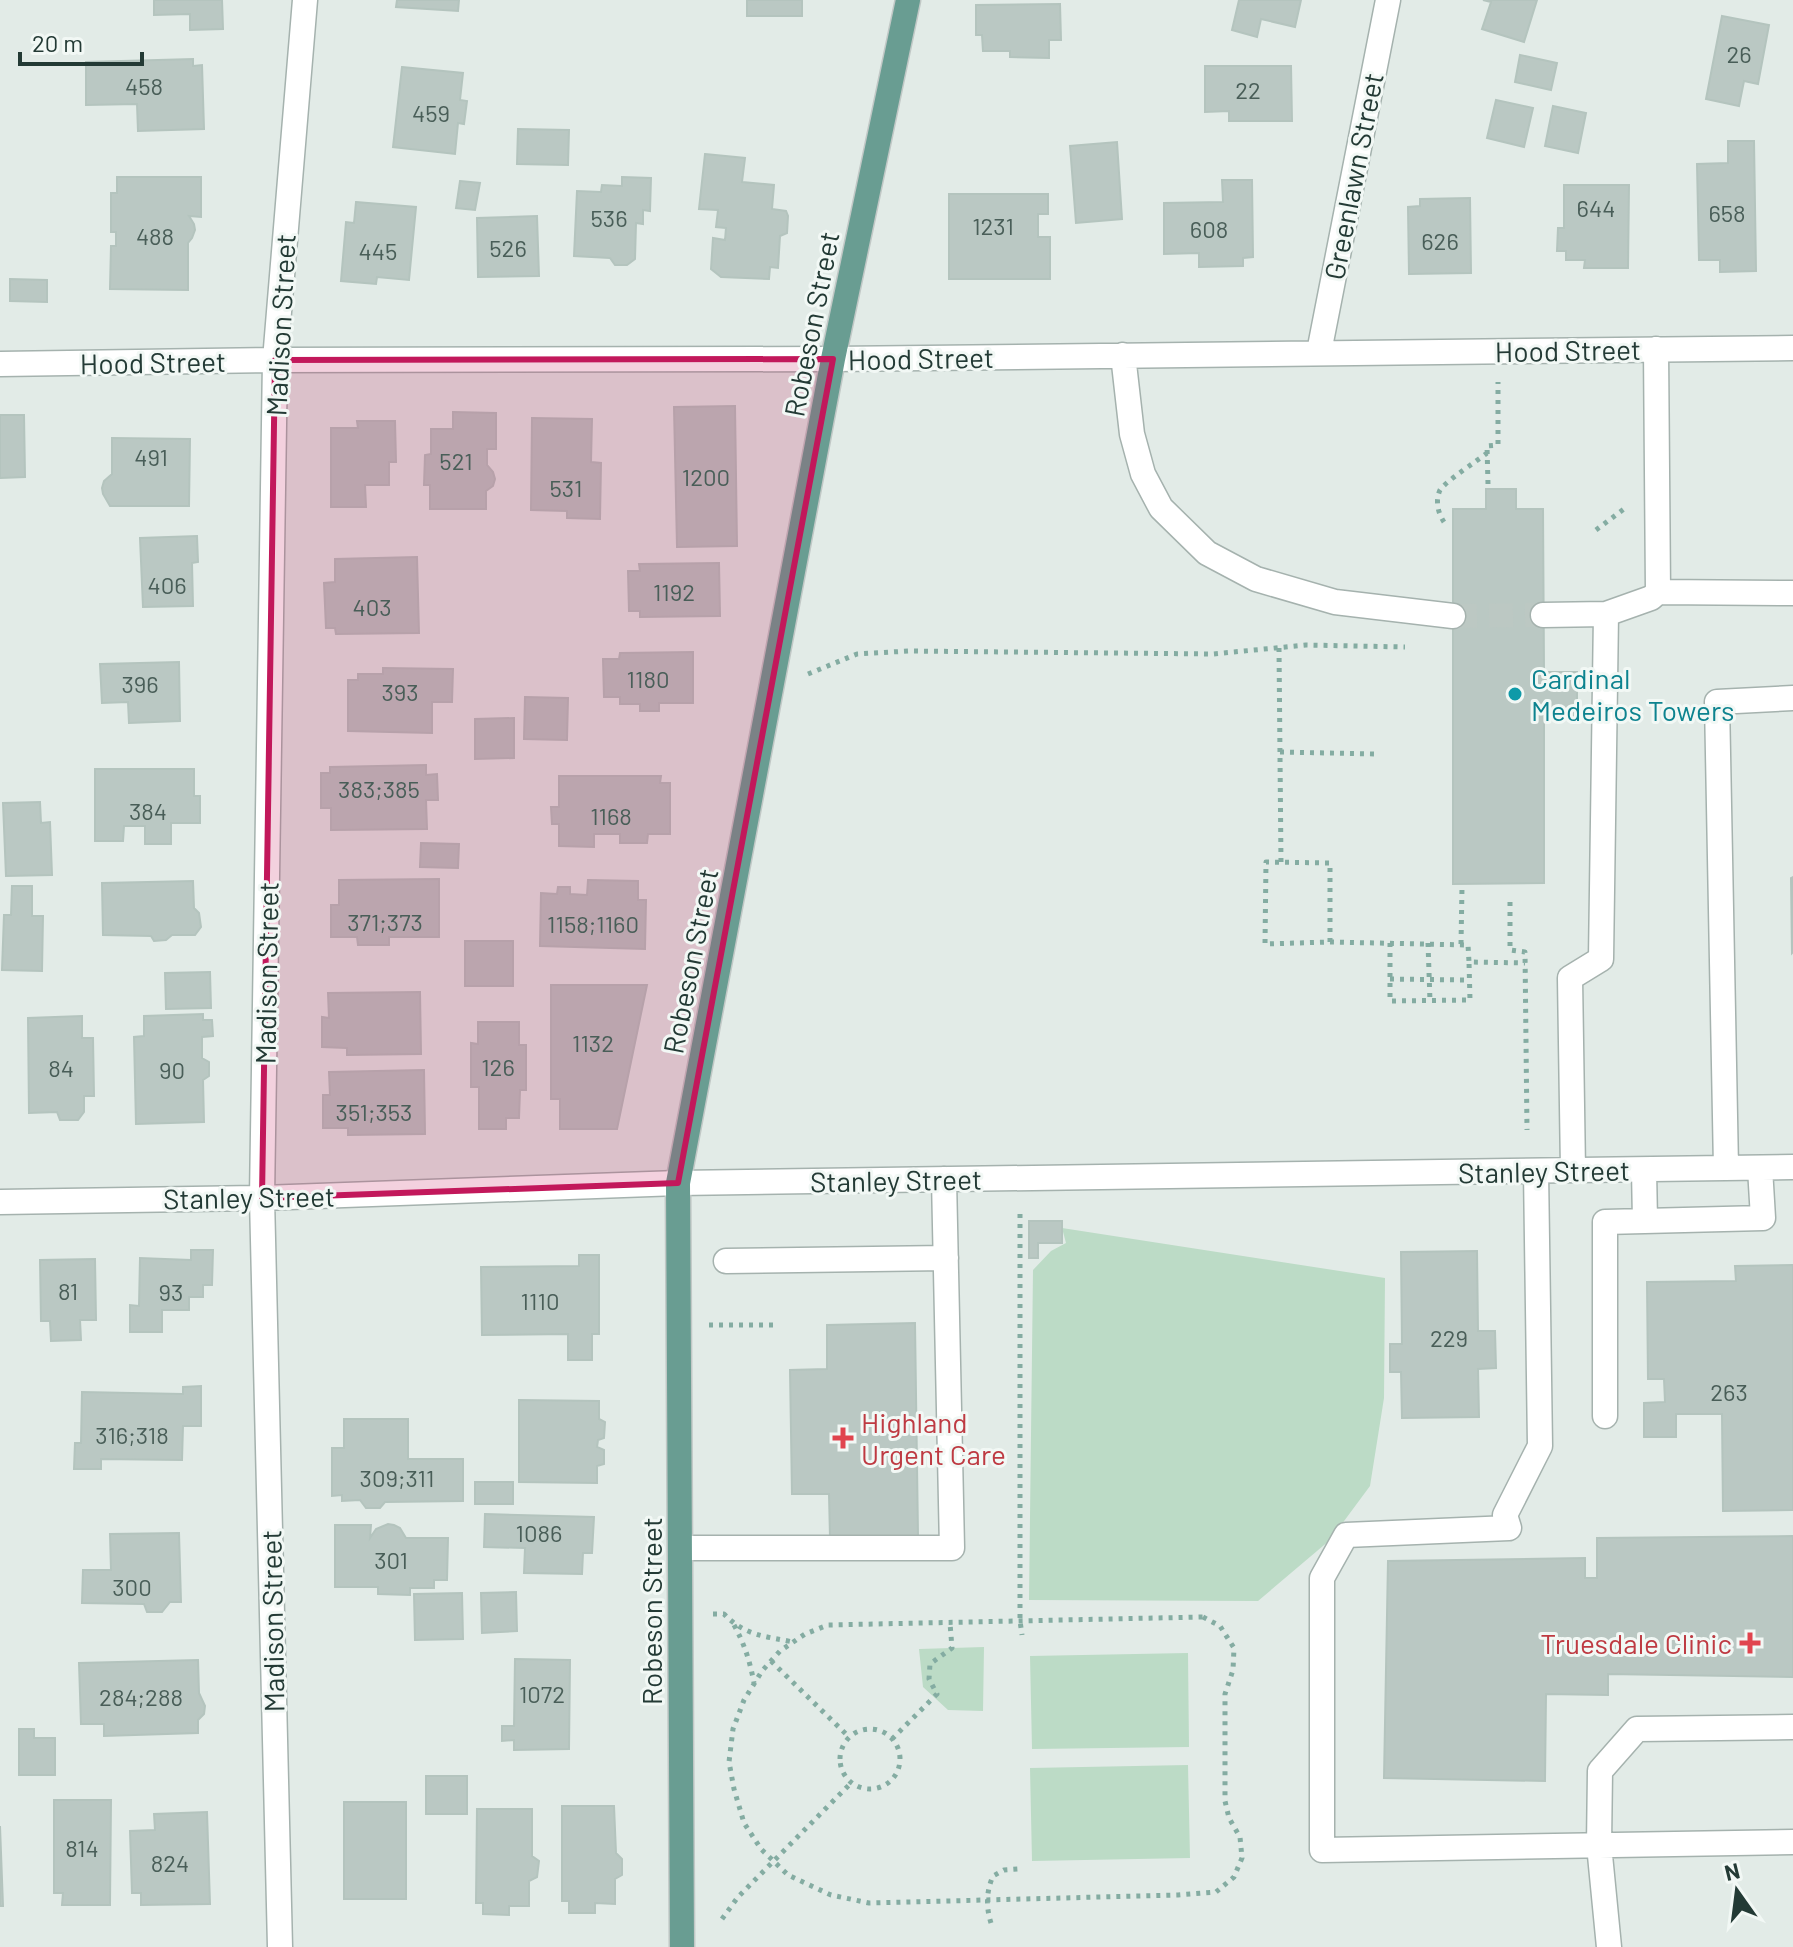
<svg xmlns="http://www.w3.org/2000/svg" width="1793" height="1947" font-family="Barlow,sans-serif">
  <rect width="100%" height="100%" fill="#e2ebe7"/>
  <path fill="#bcdbc6" d="M1062 1228 1385 1278 1384 1398 1370 1486 1330 1540 1258 1601 1029 1600 1033 1270 1051 1251 1066 1243Z
    M984 1647 983 1711 948 1710 923 1687 919 1649Z
    M1188 1653 1189 1747 1032 1749 1030 1656Z
    M1188 1765 1190 1858 1032 1861 1030 1768Z"/>
  <path fill="#bac8c3" stroke="#b4c4be" stroke-width="2" d="M154 0H222L223 29 190 30V14L154 15Z
    M397 0H459L458 11 396 7Z
    M747 0H802V16H747Z
    M1239 0H1301L1295 27 1261 19 1257 37 1232 30Z
    M1483 0H1537L1524 42 1482 29 1491 2Z
    M1060 4 1061 40H1049V58L1010 57V51H983L982 35H976V5Z
    M1722 16 1769 25 1758 84 1744 81 1739 106 1706 99Z
    M1520 55 1557 63 1551 90 1515 82Z
    M193 59V66L202 65 204 129 138 131 137 104 86 105V62Z
    M1205 66H1291L1292 121H1229V111L1205 112Z
    M402 67 463 73 460 100 467 101 464 124 458 123 455 154 393 147Z
    M1496 100 1533 108 1524 147 1487 138Z
    M1553 106 1586 113 1578 153 1545 146Z
    M518 129 569 130 568 165 517 164Z
    M1728 141H1754L1756 271 1720 272V260H1699L1697 164 1728 163Z
    M1117 142 1122 219 1076 223 1070 146Z
    M705 154 745 158 742 182 774 185 772 209 786 211 788 216 787 233 780 236 778 268 770 267 769 279 721 277 711 269 713 238 725 240 726 228 716 227 718 210 699 209Z
    M117 177H201V217L189 216 194 224 195 230 192 238 188 243V290L110 289 111 246H116V232H111V193H117Z
    M622 177 651 178 650 211 643 210V224L636 223 635 259 627 265H615L610 258 574 256 577 191 601 192 602 185 622 186Z
    M1222 180H1252L1253 257 1243 258V266L1199 267V253L1164 254V203L1223 202Z
    M460 181 480 183 475 210 456 208Z
    M1564 185H1629L1628 268H1584L1585 260H1566V251H1557L1558 228H1564Z
    M949 194H1048V214H1038V237H1050V279H949Z
    M1470 198 1471 273 1409 274 1408 207 1420 206V199Z
    M356 202 416 207 409 280 377 277 376 284 341 281 346 222 354 223Z
    M537 216 539 276 478 277 477 218Z
    M10 279 47 280V302L10 301Z
    M735 406 737 546 677 547 674 407Z
    M453 412 496 413V449H487V465L493 472 495 479 493 486 486 491V509H430V485H424L425 455 431 454V429H453Z
    M0 415H24L25 477 0 478Z
    M532 418 592 419 591 462 601 463 600 519 567 518V511L531 510Z
    M357 421H395L396 462H389V485H365L366 507H331V428H358Z
    M112 438 190 439 189 506H110L103 494 102 488 104 481 112 474Z
    M1486 489H1516V509H1543L1544 672H1577V716H1544V883L1453 884V509H1486Z
    M197 536 198 562 192 563 193 606 143 607 140 538Z
    M417 557 419 633 336 634 335 628H326L324 583 335 582V559Z
    M719 563 720 616 640 617V611H629L628 571H640L639 564Z
    M693 652V703H659V711H640V704H620V697H604L603 659H619L620 653Z
    M179 662 180 721 129 723 128 702 102 703 100 664Z
    M383 668 453 669 452 702H432V733L348 731V680H358V674H383Z
    M525 697 568 698 567 740 524 739Z
    M514 718V758L475 759V719Z
    M426 765V775L437 774 438 800H426L427 829 331 830V808H321V773H330V767Z
    M95 769H194V796H200V823H171V844H145V826H124L123 841H95Z
    M559 776H661L660 783H670V834H648L647 843H620V834H594V847L559 846V824H552L551 807H559Z
    M40 802 41 823 50 822 52 875 6 876 3 803Z
    M421 843 459 844 458 868 420 867Z
    M1793 877V952L1792 953 1791 878Z
    M439 879V937H389V945H358L357 937H331V905H339V880Z
    M588 880 638 881V900H646L645 949 540 946 541 893 557 894 558 887H570V894L587 895Z
    M193 881 194 908 199 913 201 927 195 935H172L166 940 154 941 151 936 103 935 102 883Z
    M12 886H32V916H43L42 971 2 970 4 915H11Z
    M465 941H513V986H465Z
    M210 972 211 1008 166 1009 165 973Z
    M551 985H647L617 1129H560V1099H551Z
    M420 992 421 1054 347 1055V1048L322 1047V1017L329 1018 328 993Z
    M203 1014V1020H212L213 1036 202 1037V1058L209 1062V1076L203 1080 204 1122 136 1124 134 1037 144 1036V1016Z
    M82 1016V1038H93L94 1096H84V1112L78 1120H60L57 1112 29 1113 28 1018Z
    M478 1022H519V1045H526V1090H520L519 1118H506V1129H479V1087H471V1043L478 1044Z
    M424 1070 425 1134 348 1135V1128H323V1095H330L329 1072Z
    M1029 1221H1062V1243H1038V1258H1029Z
    M191 1250H213L212 1285H203V1297H189V1310H162V1332H130V1305L139 1306 140 1258 191 1260Z
    M1477 1251 1478 1331H1495L1496 1368 1478 1369 1479 1417 1402 1418 1401 1372H1390V1344H1402L1401 1252Z
    M579 1255H599V1334H592V1360H568V1334L482 1335 481 1267 579 1266Z
    M95 1259 96 1320H80L81 1340 51 1341 50 1321H41L40 1260Z
    M1793 1265V1510L1723 1511 1722 1414H1676V1437H1644V1403L1665 1402 1664 1379H1648L1647 1282 1736 1281 1735 1266Z
    M915 1323 918 1536 830 1537 829 1494H792L790 1370 827 1369V1325Z
    M201 1386V1426H183L182 1460 101 1459V1469H74L75 1443H81L82 1392 183 1394V1387Z
    M519 1400 599 1401V1419L605 1422 604 1438 598 1440 597 1447 604 1450V1464L597 1466V1483L519 1482Z
    M344 1419H408V1459H463V1501L385 1502 380 1508H366L360 1500 342 1501V1495L332 1496V1448H344Z
    M475 1482H513V1504H475Z
    M485 1514 594 1517 592 1553H583L582 1574 524 1573 525 1548 484 1547Z
    M335 1525H371L370 1538 376 1529 388 1524 394 1525 400 1528 406 1538H448L447 1580H434V1588H410V1595L378 1594V1587H335Z
    M179 1533 181 1602H170L162 1612H147L144 1604 82 1603 83 1570H111L110 1534Z
    M1793 1536V1677L1608 1674V1695L1546 1694 1545 1781 1384 1778 1388 1561 1585 1558V1578H1597V1538Z
    M516 1592 517 1631 482 1633 481 1593Z
    M462 1593 463 1639 415 1640 414 1594Z
    M515 1659 570 1660 569 1749 514 1750V1740L502 1741V1726H514Z
    M198 1660 199 1693 205 1706 204 1714 198 1720V1733L104 1736V1724H81L79 1663Z
    M19 1729H34V1738H55V1775H19Z
    M426 1776H467V1814H426Z
    M54 1800H111L110 1905H62L63 1893H54Z
    M344 1802H406V1899H344Z
    M562 1806H614L616 1853 622 1859V1875L615 1879V1904L595 1903V1913H569V1901H562Z
    M477 1809H532V1856L539 1861 537 1877 529 1881V1906H509V1915L483 1914V1903H476Z
    M207 1812 210 1904 141 1905V1893H132L130 1831 155 1830 154 1814Z
    M0 1826 3 1906H0Z"/>
  <g fill="none" stroke-linecap="round" stroke-linejoin="round">
    <path stroke="#bcc8c3" stroke-width="24" stroke-dasharray="24 12" stroke-linecap="butt" d="M1453 616 1543 615"/>
    <defs>
      <path id="minor" d="M1319 352 1388 0
        M1123 355 1132 434 1143 474 1161 508 1207 553 1256 579 1335 602 1453 616
        M0 364 275 360 833 359 1793 348
        M1658 592 1793 593
        M1543 615 1606 614
        M1726 1168 1717 702 1793 698
        M1573 1170 1570 978 1601 959 1606 614 1651 598 1658 592 1656 349
        M1644 1170 1645 1221
        M1536 1171 1540 1446 1505 1515 1509 1528 1346 1535 1322 1578V1850L1793 1842
        M0 1202 262 1198 678 1183 1793 1167
        M726 1261 946 1258
        M1605 1416V1222L1763 1218 1760 1168
        M681 1548H952L944 1179
        M280 1947 262 1198 275 360 305 0
        M1609 1947 1599 1845 1600 1771 1637 1729 1793 1727"/>
      <path id="major" d="M682 1947 678 1183 833 359 908 0"/>
    </defs>
    <use href="#minor" stroke="#a5b2ae" stroke-width="27"/>
    <use href="#major" stroke="#c1c8c6" stroke-width="27"/>
    <path stroke="#84aca2" stroke-width="5" stroke-dasharray="4 6" stroke-linecap="butt" d="M1488 484 1487 446 1498 445V382
      M1444 522C1438 513 1435 501 1440 490 1446 481 1477 461 1487 453
      M1596 530 1624 509
      M1279 648 1281 863
      M808 674 857 654 909 651 1213 654 1306 645 1405 647
      M1280 752 1376 754
      M1510 902V950L1525 952 1527 1130
      M1330 942V863L1266 862 1265 944 1330 942 1468 945 1469 962 1525 963
      M1390 943V1001L1470 1000 1469 962
      M1428 943 1430 1001
      M1461 944 1462 887
      M1390 979 1469 980
      M1020 1214V1621L1022 1635
      M709 1325H778
      M713 1614H724C745 1636 765 1636 793 1642
      M1203 1617 1220 1626 1234 1648 1233 1670 1225 1694V1801L1229 1818 1240 1837 1242 1858 1234 1877 1216 1892 1178 1895 869 1903 831 1895 788 1875 761 1849 744 1823 734 1789 729 1762 733 1729 744 1700 762 1671 780 1651 805 1634 828 1625Z
      M734 1625C745 1645 750 1662 754 1683
      M771 1661 849 1737
      M840 1759a30 30 0 1 1 60 0a30 30 0 1 1-60 0Z
      M892 1739 937 1694 929 1679 930 1664 952 1648 950 1623
      M722 1919 738 1897 851 1783
      M991 1923C986 1907 986 1892 993 1876L1004 1870 1018 1869"/>
    <use href="#minor" stroke="#fff" stroke-width="24"/>
    <use href="#major" stroke="#699d92" stroke-width="24"/>
  </g>
  <path fill="#c2185b" fill-opacity="0.2" stroke="#c2185b" stroke-width="6" stroke-linejoin="round" d="M833 359 678 1183 262 1198 275 360Z"/>
  <circle fill="#0f9aa8" stroke="#f2f8f5" stroke-width="3" cx="1515" cy="694" r="8"/>
  <g fill="#e0444e" stroke="#f2f8f5" stroke-width="3">
    <path d="M839 1426h8v8h8v8h-8v8h-8v-8h-8v-8h8z"/>
    <path d="M1746 1631h8v8h8v8h-8v8h-8v-8h-8v-8h8z"/>
  </g>
  <g text-anchor="middle" dominant-baseline="central" stroke-width="6" stroke-linejoin="round" paint-order="stroke">
    <g font-size="24" fill="#495e58">
      <text x="1739" y="53">26</text>
      <text x="144" y="85">458</text>
      <text x="1248" y="89">22</text>
      <text x="431" y="112">459</text>
      <text x="1596" y="207">644</text>
      <text x="1727" y="212">658</text>
      <text x="609" y="217">536</text>
      <text x="993" y="225">1231</text>
      <text x="1209" y="228">608</text>
      <text x="155" y="235">488</text>
      <text x="1440" y="240">626</text>
      <text x="508" y="247">526</text>
      <text x="378" y="250">445</text>
      <text x="151" y="456">491</text>
      <text x="456" y="460">521</text>
      <text x="706" y="476">1200</text>
      <text x="566" y="487">531</text>
      <text x="167" y="584">406</text>
      <text x="674" y="591">1192</text>
      <text x="372" y="606">403</text>
      <text x="648" y="678">1180</text>
      <text x="140" y="683">396</text>
      <text x="400" y="691">393</text>
      <text x="379" y="788">383;385</text>
      <text x="148" y="810">384</text>
      <text x="611" y="815">1168</text>
      <text x="385" y="921">371;373</text>
      <text x="593" y="923">1158;1160</text>
      <text x="593" y="1042">1132</text>
      <text x="498" y="1066">126</text>
      <text x="61" y="1067">84</text>
      <text x="172" y="1069">90</text>
      <text x="374" y="1111">351;353</text>
      <text x="68" y="1290">81</text>
      <text x="171" y="1291">93</text>
      <text x="540" y="1300">1110</text>
      <text x="1449" y="1337">229</text>
      <text x="1729" y="1391">263</text>
      <text x="132" y="1434">316;318</text>
      <text x="397" y="1477">309;311</text>
      <text x="539" y="1532">1086</text>
      <text x="391" y="1559">301</text>
      <text x="132" y="1586">300</text>
      <text x="542" y="1693">1072</text>
      <text x="141" y="1696">284;288</text>
      <text x="82" y="1847">814</text>
      <text x="170" y="1862">824</text>
    </g>
    <g font-size="28" fill="#233a35" stroke="#f2f8f5">
      <text transform="translate(1353 176) rotate(-79)">Greenlawn Street</text>
      <text transform="translate(811 324) rotate(-79)">Robeson Street</text>
      <text transform="translate(280 325) rotate(-87)">Madison Street</text>
      <text transform="translate(1568 350) rotate(-1)">Hood Street</text>
      <text transform="translate(921 358) rotate(-1)">Hood Street</text>
      <text transform="translate(153 362) rotate(-1)">Hood Street</text>
      <text transform="translate(690 961) rotate(-79)">Robeson Street</text>
      <text transform="translate(266 973) rotate(-89)">Madison Street</text>
      <text transform="translate(1544 1171) rotate(-1)">Stanley Street</text>
      <text transform="translate(896 1180) rotate(-1)">Stanley Street</text>
      <text transform="translate(249 1197) rotate(-1)">Stanley Street</text>
      <text transform="translate(651 1611) rotate(-90)">Robeson Street</text>
      <text transform="translate(272 1621) rotate(-91)">Madison Street</text>
    </g>
    <g font-size="28" fill="#0d838f" stroke="#f2f8f5" text-anchor="start">
      <text x="1531" y="678">Cardinal<tspan x="1531" dy="32">Medeiros Towers</tspan></text>
    </g>
    <g font-size="28" fill="#be3a42" stroke="#f2f8f5" text-anchor="start">
      <text x="861" y="1422">Highland<tspan x="861" dy="32">Urgent Care</tspan></text>
      <text x="1732" y="1643" text-anchor="end">Truesdale Clinic</text>
    </g>
  </g>
  <g transform="translate(1737 1891) rotate(346)" stroke="#f2f8f5" stroke-width="6" paint-order="stroke">
  <path d="M0-6L14 30L0 20L-14 30Z" fill="#233a35"/>
  <text y="-12" font-size="22" font-weight="bold" text-anchor="middle" fill="#233a35">N</text>
  </g>
  <path d="M20 52v12h122v-12" fill="none" stroke="#233a35" stroke-width="4"/>
  <text x="32" y="52" font-size="24" fill="#233a35" stroke="#f2f8f5" stroke-width="6" paint-order="stroke">20 m</text>
</svg>
